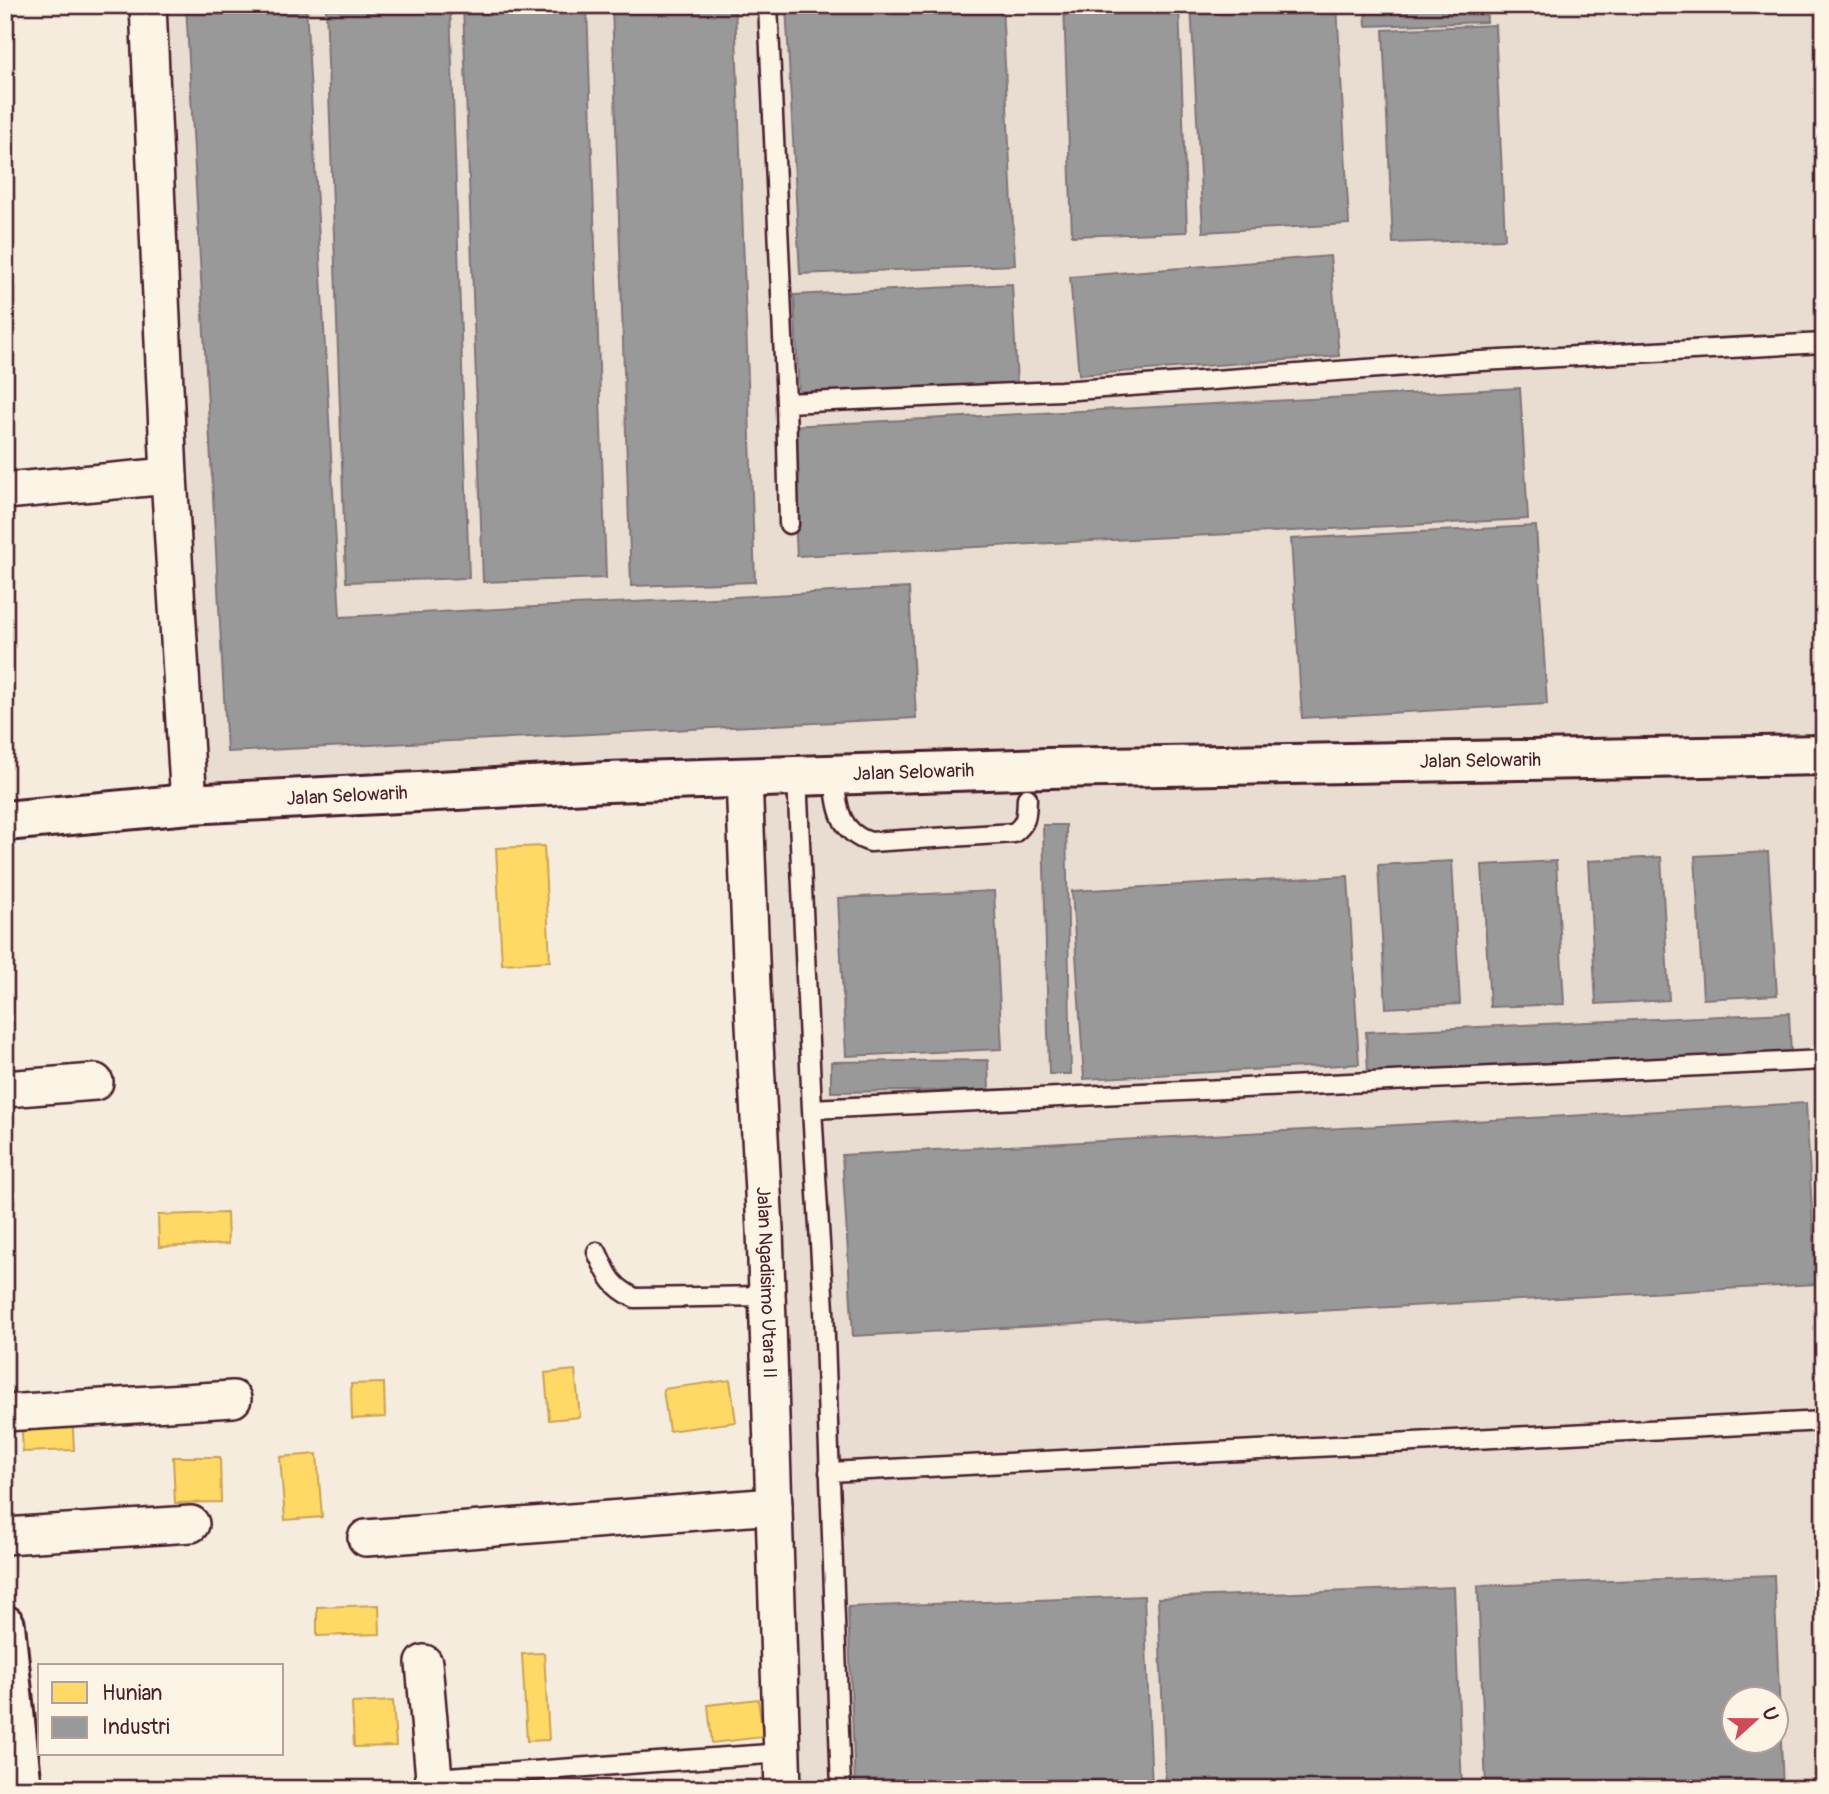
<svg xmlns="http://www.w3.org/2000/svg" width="1829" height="1794" font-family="Pangolin,sans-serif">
  <rect width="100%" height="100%" fill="#f5ecde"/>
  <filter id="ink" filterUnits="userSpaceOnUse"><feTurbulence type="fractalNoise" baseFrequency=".0143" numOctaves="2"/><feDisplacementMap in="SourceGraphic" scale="14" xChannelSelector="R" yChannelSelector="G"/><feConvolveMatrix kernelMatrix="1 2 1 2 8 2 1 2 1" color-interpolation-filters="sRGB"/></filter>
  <g filter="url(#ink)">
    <path fill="#e8ddd0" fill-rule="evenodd" d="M150 5H1824V1789H802L762 765 186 803ZM1734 1700H1776V1742H1734Z"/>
    <path fill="#ffd966" stroke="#c9a154" stroke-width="2" d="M544 846 550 961 502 964 496 848Z
      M227 1213 228 1244 159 1247 158 1215Z
      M575 1370 580 1417 549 1420 545 1373Z
      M730 1380 736 1422 669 1431 663 1389Z
      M384 1383 385 1417 352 1419 351 1384Z
      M72 1412 74 1450 23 1452 21 1414Z
      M317 1454 322 1517 285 1520 280 1457Z
      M173 1457H220L221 1502 175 1503Z
      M379 1605 380 1634 317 1636V1607Z
      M544 1653 549 1740 527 1741 522 1654Z
      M758 1699 763 1737 712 1743 708 1705Z
      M393 1701 396 1746 354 1747 352 1703Z"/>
    <path fill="#999" stroke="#817478" stroke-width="2" fill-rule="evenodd" d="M186 5H306L340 617 909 588 916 718 227 752Z
      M326 5H450L469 578 346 582Z
      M463 5H587L606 578 483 582Z
      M612 5H735L755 582 631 586Z
      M786 5H1002L1015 265 800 274Z
      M1064 5H1179L1187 232 1072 236Z
      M1191 5H1337L1349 224 1203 232Z
      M1365 5H1486L1487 22 1366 26Z
      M1495 25 1505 239 1393 243 1383 30Z
      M1330 256 1339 356 1079 375 1070 277Z
      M1012 284 1017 385 799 396 794 295Z
      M1520 388 1528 519 797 556 790 426Z
      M1536 526 1547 704 1302 718 1291 539Z
      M1043 825H1066L1071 1074H1049Z
      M1768 852 1777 995 1703 999 1695 856Z
      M1661 857 1669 1000 1596 1004 1588 861Z
      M1452 861 1460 1004 1386 1008 1378 865Z
      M1556 861 1564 1004 1490 1007 1482 865Z
      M1348 876 1359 1064 1084 1079 1072 891Z
      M994 891 1002 1049 846 1056 838 898Z
      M1789 1013 1791 1055 1368 1074 1366 1032Z
      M988 1060 989 1090 831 1092V1062Z
      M1806 1103 1816 1284 853 1336 842 1155Z
      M1774 1575 1783 1789H1486L1478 1586ZM1734 1700H1776V1742H1734Z
      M1454 1587 1462 1789H1166L1158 1598Z
      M1144 1596 1152 1789H855L848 1607Z"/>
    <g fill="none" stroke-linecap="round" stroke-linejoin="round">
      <defs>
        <path id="service" d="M768 5 786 403 789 524
          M786 403 1061 391 1462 362 1824 343
          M834 775C837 805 838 832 870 842L1014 833C1028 822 1026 815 1027 798
          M797 776 812 1109 824 1310 841 1789
          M812 1109 1824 1060
          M597 1252C608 1276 611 1286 635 1298L767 1296
          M829 1472 1824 1421
          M430 1779 434 1778 782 1753"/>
        <g id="minor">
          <path d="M148 5 169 476 189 804"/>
          <path d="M5 491 169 476"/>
          <path id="s1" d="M744 777 752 987 765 1230 783 1789"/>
          <path d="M5 1089 95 1082"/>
          <path d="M5 1413 233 1399"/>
          <path d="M5 1536 191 1524"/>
          <path d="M366 1538 774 1506"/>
          <path d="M424 1663 434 1778"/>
        </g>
        <path id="tertiary" d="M5 1625 22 1789"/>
        <g id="secondary">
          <path id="s2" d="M5 821 189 804 607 782 1048 768 1824 755"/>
        </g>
      </defs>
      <use href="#service" stroke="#4a1f2b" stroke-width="23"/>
      <use href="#minor" stroke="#4a1f2b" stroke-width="40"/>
      <use href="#tertiary" stroke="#4a1f2b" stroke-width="44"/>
      <use href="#secondary" stroke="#4a1f2b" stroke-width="44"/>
      <use href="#service" stroke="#fcf5e5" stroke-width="18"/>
      <use href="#minor" stroke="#fcf5e5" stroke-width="35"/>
      <use href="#tertiary" stroke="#fcf5e5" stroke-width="38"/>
      <use href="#secondary" stroke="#fcf5e5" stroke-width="38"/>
    </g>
  </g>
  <g text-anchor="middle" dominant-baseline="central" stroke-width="7" stroke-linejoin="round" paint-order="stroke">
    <g font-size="19" fill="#4a1f2b" stroke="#fcf5e5">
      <text stroke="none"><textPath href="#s2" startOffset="1477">Jalan Selowarih</textPath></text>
      <text stroke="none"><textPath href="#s2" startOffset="910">Jalan Selowarih</textPath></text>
      <text stroke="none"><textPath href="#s2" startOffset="343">Jalan Selowarih</textPath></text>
      <text stroke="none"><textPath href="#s1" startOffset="506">Jalan Ngadisimo Utara II</textPath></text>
    </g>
  </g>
  <rect width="1829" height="1794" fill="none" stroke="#fcf5e5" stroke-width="28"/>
  <rect x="14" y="14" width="1801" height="1766" fill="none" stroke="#4a1f2b" stroke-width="2.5" filter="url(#ink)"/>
  <rect x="38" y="1664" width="245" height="91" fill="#fcf5e5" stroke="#b59f9b" stroke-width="2"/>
  <rect x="52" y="1682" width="35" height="21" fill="#ffd966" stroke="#b59f9b" stroke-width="2"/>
  <text x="102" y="1700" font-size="21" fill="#4a1f2b">Hunian</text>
  <rect x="52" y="1717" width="35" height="21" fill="#999999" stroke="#b59f9b" stroke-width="2"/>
  <text x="102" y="1734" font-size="21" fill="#4a1f2b">Industri</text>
  <g transform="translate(1755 1720) rotate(69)"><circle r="33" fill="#fcf5e5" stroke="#b59f9b" stroke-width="2"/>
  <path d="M0-5L12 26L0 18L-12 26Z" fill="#d1495b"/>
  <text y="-10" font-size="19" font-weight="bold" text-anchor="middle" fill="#4a1f2b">U</text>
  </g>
</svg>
